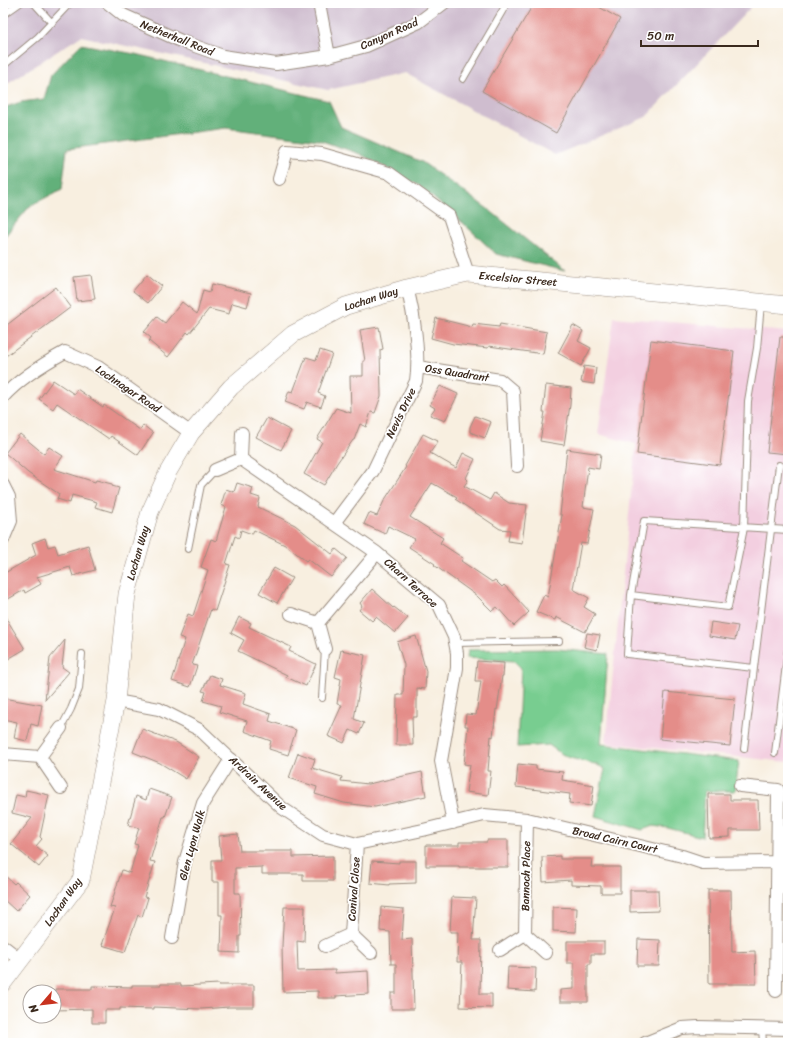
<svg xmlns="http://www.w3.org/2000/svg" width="791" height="1046" font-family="Sriracha,sans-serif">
  <rect width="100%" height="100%" fill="#fff"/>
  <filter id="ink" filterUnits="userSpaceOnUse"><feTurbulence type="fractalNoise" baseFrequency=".025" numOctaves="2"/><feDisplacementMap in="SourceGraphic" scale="8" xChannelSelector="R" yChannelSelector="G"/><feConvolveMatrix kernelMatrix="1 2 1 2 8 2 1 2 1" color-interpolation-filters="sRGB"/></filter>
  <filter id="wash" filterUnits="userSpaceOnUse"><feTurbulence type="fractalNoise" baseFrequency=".012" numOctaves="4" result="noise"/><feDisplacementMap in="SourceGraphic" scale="16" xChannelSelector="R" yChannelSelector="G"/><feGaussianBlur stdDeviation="0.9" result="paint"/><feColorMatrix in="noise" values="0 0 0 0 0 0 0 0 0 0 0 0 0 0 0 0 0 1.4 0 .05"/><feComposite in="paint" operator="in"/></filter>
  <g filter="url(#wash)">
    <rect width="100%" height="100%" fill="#f8efe0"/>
    <path fill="#f3cfe0" d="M614 317 788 332V762L606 743 636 444 598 434Z"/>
    <path fill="#cfbdcf" d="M3 3H755L646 117 555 155 405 73 328 90 81 36 3 86Z"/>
    <path fill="#78cd90" stroke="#5a7c57" d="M557 649 608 654 601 744 739 761 735 791H705L702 837 668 828 653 826 642 830 595 816 605 769C596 763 585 762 574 759 565 757 557 751 549 745L517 747 521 668 514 661 467 658 468 650Z"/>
    <path fill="#62b07a" stroke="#4e6d4c" d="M81 44 135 54 329 101 341 127 422 162 488 209 565 271 496 254 463 223 418 185 360 154 319 140 226 128 67 149 62 189 30 206 5 236 3 237V108L21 102 44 99 51 75Z"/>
    <g id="blocks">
      <path fill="#e48d89" d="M534 3H592L620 19 556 133 482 91Z
        M147 274 162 286 148 303 133 291Z
        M91 275 95 299 77 301 74 277Z
        M212 284 251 293 247 307 232 303 229 314 209 309 189 334 187 332 168 357 149 341 151 338 144 332 157 317 165 323 182 302 197 314 203 290 210 292Z
        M56 287 71 307 3 358V328Z
        M436 318 472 327 473 324 499 327 500 324 547 332 543 354 489 346 488 348 453 344 431 338Z
        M573 325 583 331 578 341 591 348 581 366 558 353Z
        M379 327 383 349 380 350 381 396 375 413 371 412 366 427 360 424 354 440H353L337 463 324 485 304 474 322 442 317 439 336 408 351 413 350 376H363V361H365L360 330Z
        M780 337H788V454L767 452Z
        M651 340 734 351 720 465 637 454Z
        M320 350 332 354 318 393 325 396 321 407 307 402 304 409 285 402 289 391 293 392 306 357 316 360Z
        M584 366 596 368 594 384 581 382Z
        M53 380 74 394 77 389 103 407 104 405 140 430 143 425 153 433 138 455 111 436 109 439 57 403 53 409 39 399Z
        M546 385 571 388 570 405 564 445 540 441 545 412H543Z
        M440 386 458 394 445 421 430 415 435 408 430 405Z
        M475 416 491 422 485 438 470 432V427Z
        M267 418 291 431 281 450 256 437Z
        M20 434 44 454 49 447 63 456 54 469 95 482 96 480 112 484V486L119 488 112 512 95 507 97 502 72 495 70 503 57 499 59 494 28 473 5 453Z
        M423 434 438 441 430 453 456 468 463 453 475 459 466 478 468 480 464 486 490 500 494 493 509 503 527 505 522 543 508 541 510 530 500 529 455 499 457 497 432 483 410 517 443 538 440 543 463 558 461 561 492 582 495 580 502 587 504 585 529 612 514 626 497 607 492 611 477 596 434 565 435 564 409 547 415 539 388 526 385 534 364 524 369 513 377 516 384 501 406 467 405 466Z
        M567 449 601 454 599 469 588 467 583 507 594 509 587 544 581 543 573 589 589 598 584 607 595 614 585 632 556 617 555 620 536 612 544 595 548 597 562 515H560Z
        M237 483 253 488 251 495 260 498 258 507 295 525 332 554 336 549 347 558 331 577 308 559 306 561 287 546 254 530 252 534 241 530 239 538 235 536 226 564 230 565 215 611 211 609 192 665 197 666 190 687 172 681 185 639 179 637 188 614 193 616 208 570 201 567 211 539 216 541 226 507 221 505 226 489 234 492Z
        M45 538 48 547 55 545 58 554 88 545 95 570 73 576 70 567 37 577 41 584 25 593 24 590 3 602V574L36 555 32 543Z
        M274 568 292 578 277 603 259 593Z
        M372 589 393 608 394 607 408 618 395 633 376 617 372 621 359 610 362 606 360 603Z
        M3 613 25 649 3 662Z
        M239 617 251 623 249 627 291 647 289 651 316 664 306 686 286 677 287 675 238 651 244 640 231 633Z
        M711 622 738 626 735 640 709 636Z
        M587 633 600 635 597 650 584 647Z
        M416 636 426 671 425 689 417 688V717H412L413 745H396L397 695H403L404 665 397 642Z
        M65 640 62 667 69 672 45 700 50 658Z
        M341 650 365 655 354 719 364 723 359 734 350 730 344 743 328 736 342 705 337 704 341 679 335 677Z
        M477 661 504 663 503 676H502L497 710 496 709 493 737 491 736 488 771H491L488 795 466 792 470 765 464 764 468 726H465L466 714 476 715 481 681H475Z
        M210 675 222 679 220 685 246 693 243 704 271 714 269 721 296 730 288 755 269 749 271 741 244 731 247 721 219 712 221 706 203 701 206 692 202 691Z
        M665 692 735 699 730 746 660 739Z
        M3 698 42 705 38 726 31 724 27 741 14 738 17 722 3 719Z
        M142 729 176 742 199 757 186 779 160 763 133 752Z
        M298 753 315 759 312 768 342 777 341 781 368 784 422 772 426 796 375 807 344 803 315 794 317 787 289 778Z
        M518 764 536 766V769L563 772 562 780 594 785 591 806 569 803 570 794 516 787Z
        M149 789 172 797 165 817H163L150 861 155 862 144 897 148 898 142 917 138 915 125 952 102 945 115 908 110 907 122 870 130 873 138 845 134 844 139 828 128 825 136 796 146 800Z
        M26 790 49 795 40 837 42 839 36 846 48 856 39 867 11 844 32 818 12 813 16 795 25 797Z
        M708 794H730V800H758L759 830H730V837L709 838Z
        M238 834 240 851H293V857L333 856V881H303V874H262V867L235 868V893H240L241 936H239V953L221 952 222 915H219V882H212V860H221L219 836Z
        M487 840H508V867H459V866H426V845H459V842H487Z
        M560 856V859H592L591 867H620V893H601V886L571 885V880L543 882 542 857Z
        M372 861 399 863V861H416V883L389 884V885L370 883Z
        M3 874 14 884 16 882 30 895 16 911 3 899Z
        M630 890H658L659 911 630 912Z
        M708 890H731L732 952 755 951 756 984H709Z
        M452 897 476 898 473 940H481L480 994H492V1008L460 1007 462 962H457L458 932H450Z
        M284 907H305L304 942 297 941 298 971 335 970V973L368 971 369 994 336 996V998H318V991L283 992 282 946Z
        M381 907 404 909 402 940 412 939 414 1009H391V993H396V964H391L390 932 380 931Z
        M553 907 577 908 576 932 553 931Z
        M638 939 660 940 659 966H637Z
        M567 941H604V954H591V964H588V1002H560V990L574 989V963H567Z
        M508 967 536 968 535 992 507 990Z
        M161 984H181V986L219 984V985H254V1007H229L201 1009 153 1007V1009L120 1008V1010H105V1023H92V1009L55 1010V989H92V986L132 987V985H161Z"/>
    </g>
  </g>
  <g filter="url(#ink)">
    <use href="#blocks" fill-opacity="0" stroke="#9a8c7f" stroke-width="1"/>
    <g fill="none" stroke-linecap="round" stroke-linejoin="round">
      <defs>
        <path id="lane" d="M34 3 52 23
          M3 15 20 3
          M3 66 38 37 70 3
          M463 79 507 3
          M761 304 757 348 748 401 744 528 728 607 631 595 644 521 788 530
          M188 549 201 485 215 470
          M631 595 627 654 754 668
          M455 643 559 641
          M322 698 325 649
          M61 728 71 709 79 689 82 654
          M744 749 779 465
          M775 753 788 649
          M762 1028 763 1043"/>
        <path id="street" d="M108 3 123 15 181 41 223 56 276 64 329 56 366 46 419 22 444 3
          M319 3 329 56
          M279 179 287 151 322 154 389 173 449 216 468 274
          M418 367 500 380 513 391 517 466
          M3 397C20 378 43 364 65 352L98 367 191 433
          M241 459 242 433
          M215 470 241 459 377 553 439 605 454 637 457 653V668L441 761 453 823
          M3 485 9 497 11 521 3 540
          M334 523 373 471 416 381C420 355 414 313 407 288
          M291 614 318 623
          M325 649 318 623 377 553
          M116 701 159 709 200 730 282 808 323 835 357 844 423 830 484 815 527 819 682 856 703 863 778 862
          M3 754 40 757 61 728
          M40 757 61 788
          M740 786 778 790 776 991
          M351 934 371 953
          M525 934 546 953
          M172 938 185 862 203 803 231 759
          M3 946 21 960
          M325 946 351 934 357 844
          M500 950 525 934 527 819
          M645 1043 682 1028 698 1027 788 1029"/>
        <path id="secondary" d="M3 983 81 880 116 701 127 594 150 512 168 472 191 433 231 387 293 334 346 306 407 288 468 274 788 305"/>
      </defs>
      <use href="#lane" stroke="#9a8c7f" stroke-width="8"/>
      <use href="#street" stroke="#9a8c7f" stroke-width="14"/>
      <use href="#secondary" stroke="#9a8c7f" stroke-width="18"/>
      <use href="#lane" stroke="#fff" stroke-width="6"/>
      <use href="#street" stroke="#fff" stroke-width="12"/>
      <use href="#secondary" stroke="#fff" stroke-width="17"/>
    </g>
  </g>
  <g text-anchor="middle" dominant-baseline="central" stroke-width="3.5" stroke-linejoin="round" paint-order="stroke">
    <g font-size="11" fill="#3b2a1e" stroke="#fff">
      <text transform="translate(389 34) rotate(-24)">Canyon Road</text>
      <text transform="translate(177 38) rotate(22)">Netherhall Road</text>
      <text transform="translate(518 279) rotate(5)">Excelsior Street</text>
      <text transform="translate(371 299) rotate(-18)">Lochan Way</text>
      <text transform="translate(457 373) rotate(9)">Oss Quadrant</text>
      <text transform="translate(128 389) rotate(34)">Lochnagar Road</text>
      <text transform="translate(401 413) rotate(-64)">Nevis Drive</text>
      <text transform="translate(138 553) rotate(-74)">Lochan Way</text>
      <text transform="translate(411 583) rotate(42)">Charn Terrace</text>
      <text transform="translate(258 783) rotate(43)">Ardrain Avenue</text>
      <text transform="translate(615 840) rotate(13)">Broad Cairn Court</text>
      <text transform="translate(192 845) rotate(-75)">Glen Lyon Walk</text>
      <text transform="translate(526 876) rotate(-89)">Bannoch Place</text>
      <text transform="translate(354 889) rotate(-86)">Conival Close</text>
      <text transform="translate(63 902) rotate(-55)">Lochan Way</text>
    </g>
  </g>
  <rect width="791" height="1046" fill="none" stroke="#fff" stroke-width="16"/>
  <g transform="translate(42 1004) rotate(242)"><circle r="19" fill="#ffffff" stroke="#b1aaa5"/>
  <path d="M0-3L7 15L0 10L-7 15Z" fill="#c8321e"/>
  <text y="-6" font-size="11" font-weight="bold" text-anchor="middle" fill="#3b2a1e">N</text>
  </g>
  <path d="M641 40v6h117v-6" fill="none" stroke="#3b2a1e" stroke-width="2"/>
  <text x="647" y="40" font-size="12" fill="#3b2a1e" stroke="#ffffff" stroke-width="3" paint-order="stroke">50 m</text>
</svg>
